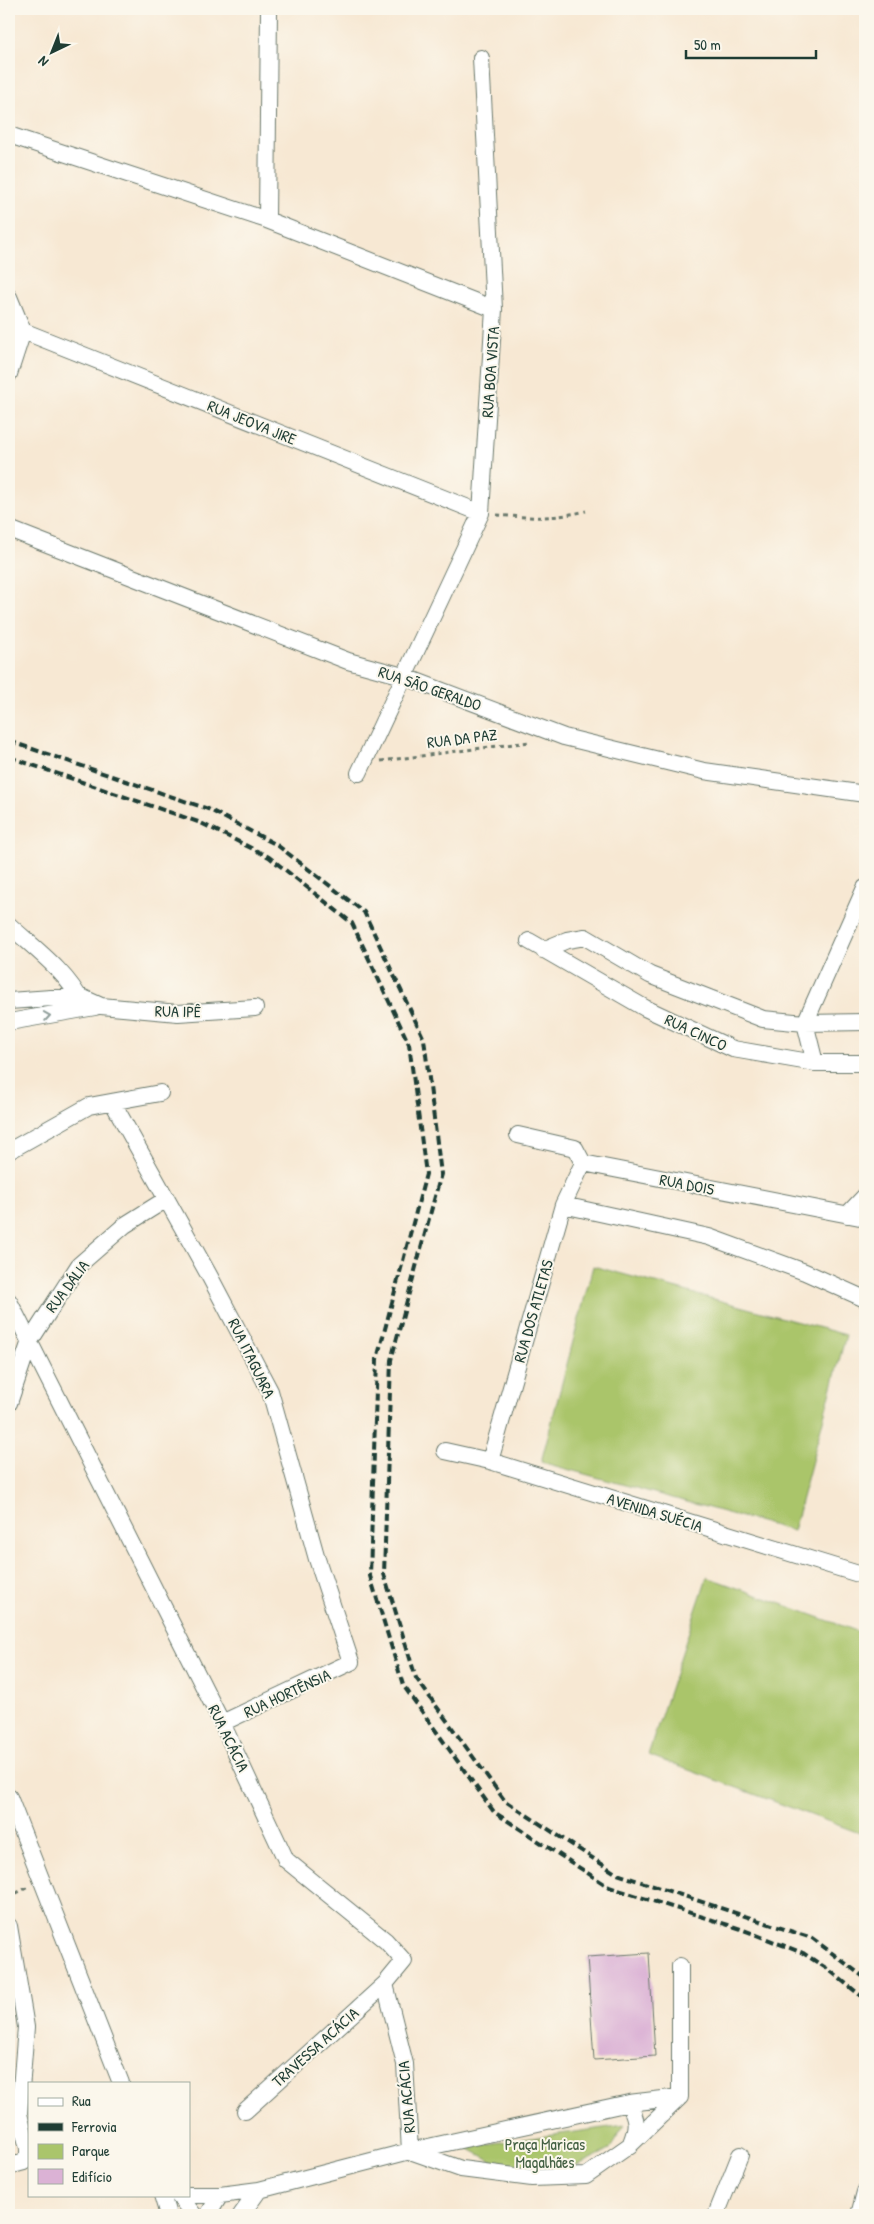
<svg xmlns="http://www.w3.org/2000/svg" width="874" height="2224" font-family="'Patrick Hand',sans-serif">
  <rect width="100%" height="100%" fill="#fbf7ec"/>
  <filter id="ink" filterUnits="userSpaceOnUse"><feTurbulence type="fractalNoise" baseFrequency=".02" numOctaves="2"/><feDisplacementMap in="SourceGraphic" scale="10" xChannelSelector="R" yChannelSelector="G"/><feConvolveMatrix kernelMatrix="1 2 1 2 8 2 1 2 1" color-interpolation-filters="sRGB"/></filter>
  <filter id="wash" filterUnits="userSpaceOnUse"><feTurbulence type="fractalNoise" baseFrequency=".0096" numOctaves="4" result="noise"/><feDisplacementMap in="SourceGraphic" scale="20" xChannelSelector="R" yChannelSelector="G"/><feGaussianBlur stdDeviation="1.12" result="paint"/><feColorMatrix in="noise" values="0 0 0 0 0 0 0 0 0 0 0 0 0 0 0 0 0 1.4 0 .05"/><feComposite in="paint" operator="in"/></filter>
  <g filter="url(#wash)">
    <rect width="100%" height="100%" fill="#f7e8d3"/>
    <path fill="#aac56b" stroke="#648150" d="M593 1266 846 1335 793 1531 541 1462Z
      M707 1577 865 1634V1835L648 1755Z
      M625 2125 609 2150 580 2164 545 2171 509 2170 466 2147Z"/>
    <g id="blocks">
      <path fill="#dbb2d5" d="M649 1953 655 2056 594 2060 587 1957Z"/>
    </g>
  </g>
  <g filter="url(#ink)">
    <use href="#blocks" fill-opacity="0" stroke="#6b796c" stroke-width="1"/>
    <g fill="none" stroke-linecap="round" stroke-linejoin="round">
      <defs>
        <path id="street" d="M269 9 267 220 494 309 481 513 359 773
          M481 58 494 309
          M9 135 267 220
          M9 297 23 331 481 513
          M9 326 23 331 9 374
          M9 529 348 661 403 676 564 737 704 771 865 794
          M9 925C34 948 67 972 82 1003
          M529 941 645 1008 733 1049 815 1063H865
          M543 950 567 940 585 937 650 975 763 1019 805 1023 865 1022
          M9 1001 79 996 101 1006 178 1013 255 1008
          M9 1022 95 1007
          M815 1063 805 1023 865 888
          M113 1103 210 1277 270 1391 317 1559 351 1662 222 1723
          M518 1135 575 1148 583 1163 865 1218
          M9 1151 89 1106 160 1093
          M563 1205 709 1237 805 1272 865 1299
          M847 1215 865 1196
          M9 1301 222 1723 286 1860 386 1941 404 1961 385 1984 405 2064 410 2151 461 2169 532 2178 586 2176 630 2145 680 2097
          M9 1403 30 1341 79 1265 125 1225 165 1200
          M445 1451 490 1461 865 1576
          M490 1461 563 1205 583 1163
          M9 1797 121 2083
          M9 1926 26 2027 19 2114 28 2148V2155L24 2162 9 2166
          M680 1966V2097
          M629 2103C637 2120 638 2125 631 2143
          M245 2111 385 1984
          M162 2195 168 2215
          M178 2195 194 2215
          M189 2195H220
          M208 2215 220 2195 259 2190 410 2151 629 2103 680 2097
          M241 2215 259 2190
          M716 2215 740 2155
          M859 2215 865 2192"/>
      </defs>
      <use href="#street" stroke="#6b796c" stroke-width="18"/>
      <path stroke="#6b796c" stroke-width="3" stroke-dasharray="4 4" stroke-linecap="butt" d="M497 515C530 518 553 519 586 511
        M381 761 529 742
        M9 1897 28 1887"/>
      <use href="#street" stroke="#fff" stroke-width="16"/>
      <path stroke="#1f3d34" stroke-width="4" stroke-dasharray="8 4" stroke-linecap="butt" d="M9 741 208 809 277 845 364 912 424 1039 441 1174 391 1360 384 1574 416 1678 505 1801 617 1874 812 1938 865 1978
        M9 757 201 823 269 857 352 923 409 1044 426 1174 377 1359 370 1576 403 1685 494 1812 609 1887 741 1929 803 1953 829 1970 865 1999"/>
    </g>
    <defs><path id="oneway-chevron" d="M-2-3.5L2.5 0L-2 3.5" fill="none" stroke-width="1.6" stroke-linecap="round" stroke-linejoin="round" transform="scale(1.25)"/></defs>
    <use stroke="#8f9e9a" href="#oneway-chevron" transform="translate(47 1016) rotate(-9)"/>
  </g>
  <g text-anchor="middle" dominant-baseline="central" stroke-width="4" stroke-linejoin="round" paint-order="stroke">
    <g font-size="16" fill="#1f3d34" stroke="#fbf7ec">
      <text transform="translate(490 372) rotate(-86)">RUA BOA VISTA</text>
      <text transform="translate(252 422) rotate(22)">RUA JEOVA JIRE</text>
      <text transform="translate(430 688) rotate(19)">RUA SÃO GERALDO</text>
      <text transform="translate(462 738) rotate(-7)">RUA DA PAZ</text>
      <text transform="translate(178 1011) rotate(1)">RUA IPÊ</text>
      <text transform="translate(696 1032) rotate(25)">RUA CINCO</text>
      <text transform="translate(687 1184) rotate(11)">RUA DOIS</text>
      <text transform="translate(67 1286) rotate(-53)">RUA DÁLIA</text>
      <text transform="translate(533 1311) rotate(-74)">RUA DOS ATLETAS</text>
      <text transform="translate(252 1358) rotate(64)">RUA ITAGUARA</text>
      <text transform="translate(655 1512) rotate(17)">AVENIDA SUÉCIA</text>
      <text transform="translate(287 1693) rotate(-25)">RUA HORTÊNSIA</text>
      <text transform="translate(229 1738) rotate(64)">RUA ACÁCIA</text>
      <text transform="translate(315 2047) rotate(-42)">TRAVESSA ACÁCIA</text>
      <text transform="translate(406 2097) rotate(-95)">RUA ACÁCIA</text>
    </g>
    <g font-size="16" fill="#425f42" stroke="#fbf7ec">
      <text x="545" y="2144">Praça Maricas<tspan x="545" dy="18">Magalhães</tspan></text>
    </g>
  </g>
  <rect width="874" height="2224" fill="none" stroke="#fbf7ec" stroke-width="30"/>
  <rect x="28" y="2082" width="162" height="115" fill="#fbf7ec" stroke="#a3ada2"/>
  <rect x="38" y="2098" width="25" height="8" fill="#ffffff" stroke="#a3ada2"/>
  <text x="72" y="2106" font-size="15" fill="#1f3d34">Rua</text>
  <rect x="38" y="2123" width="25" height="8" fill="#1f3d34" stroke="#a3ada2"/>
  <text x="72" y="2132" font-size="15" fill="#1f3d34">Ferrovia</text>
  <rect x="38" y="2144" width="25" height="15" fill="#aac56b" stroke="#a3ada2"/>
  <text x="72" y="2156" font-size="15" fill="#1f3d34">Parque</text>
  <rect x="38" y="2169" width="25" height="15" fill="#dbb2d5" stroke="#a3ada2"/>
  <text x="72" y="2182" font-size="15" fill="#1f3d34">Edifício</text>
  <g transform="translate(52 52) rotate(223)" stroke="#fbf7ec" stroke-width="4" paint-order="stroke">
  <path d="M0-4L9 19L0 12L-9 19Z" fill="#1f3d34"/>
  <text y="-8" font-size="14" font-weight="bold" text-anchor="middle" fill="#1f3d34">N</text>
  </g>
  <path d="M686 50v8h130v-8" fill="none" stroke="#1f3d34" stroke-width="2.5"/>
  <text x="694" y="50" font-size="15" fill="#1f3d34" stroke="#fbf7ec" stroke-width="4" paint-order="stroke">50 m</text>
</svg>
